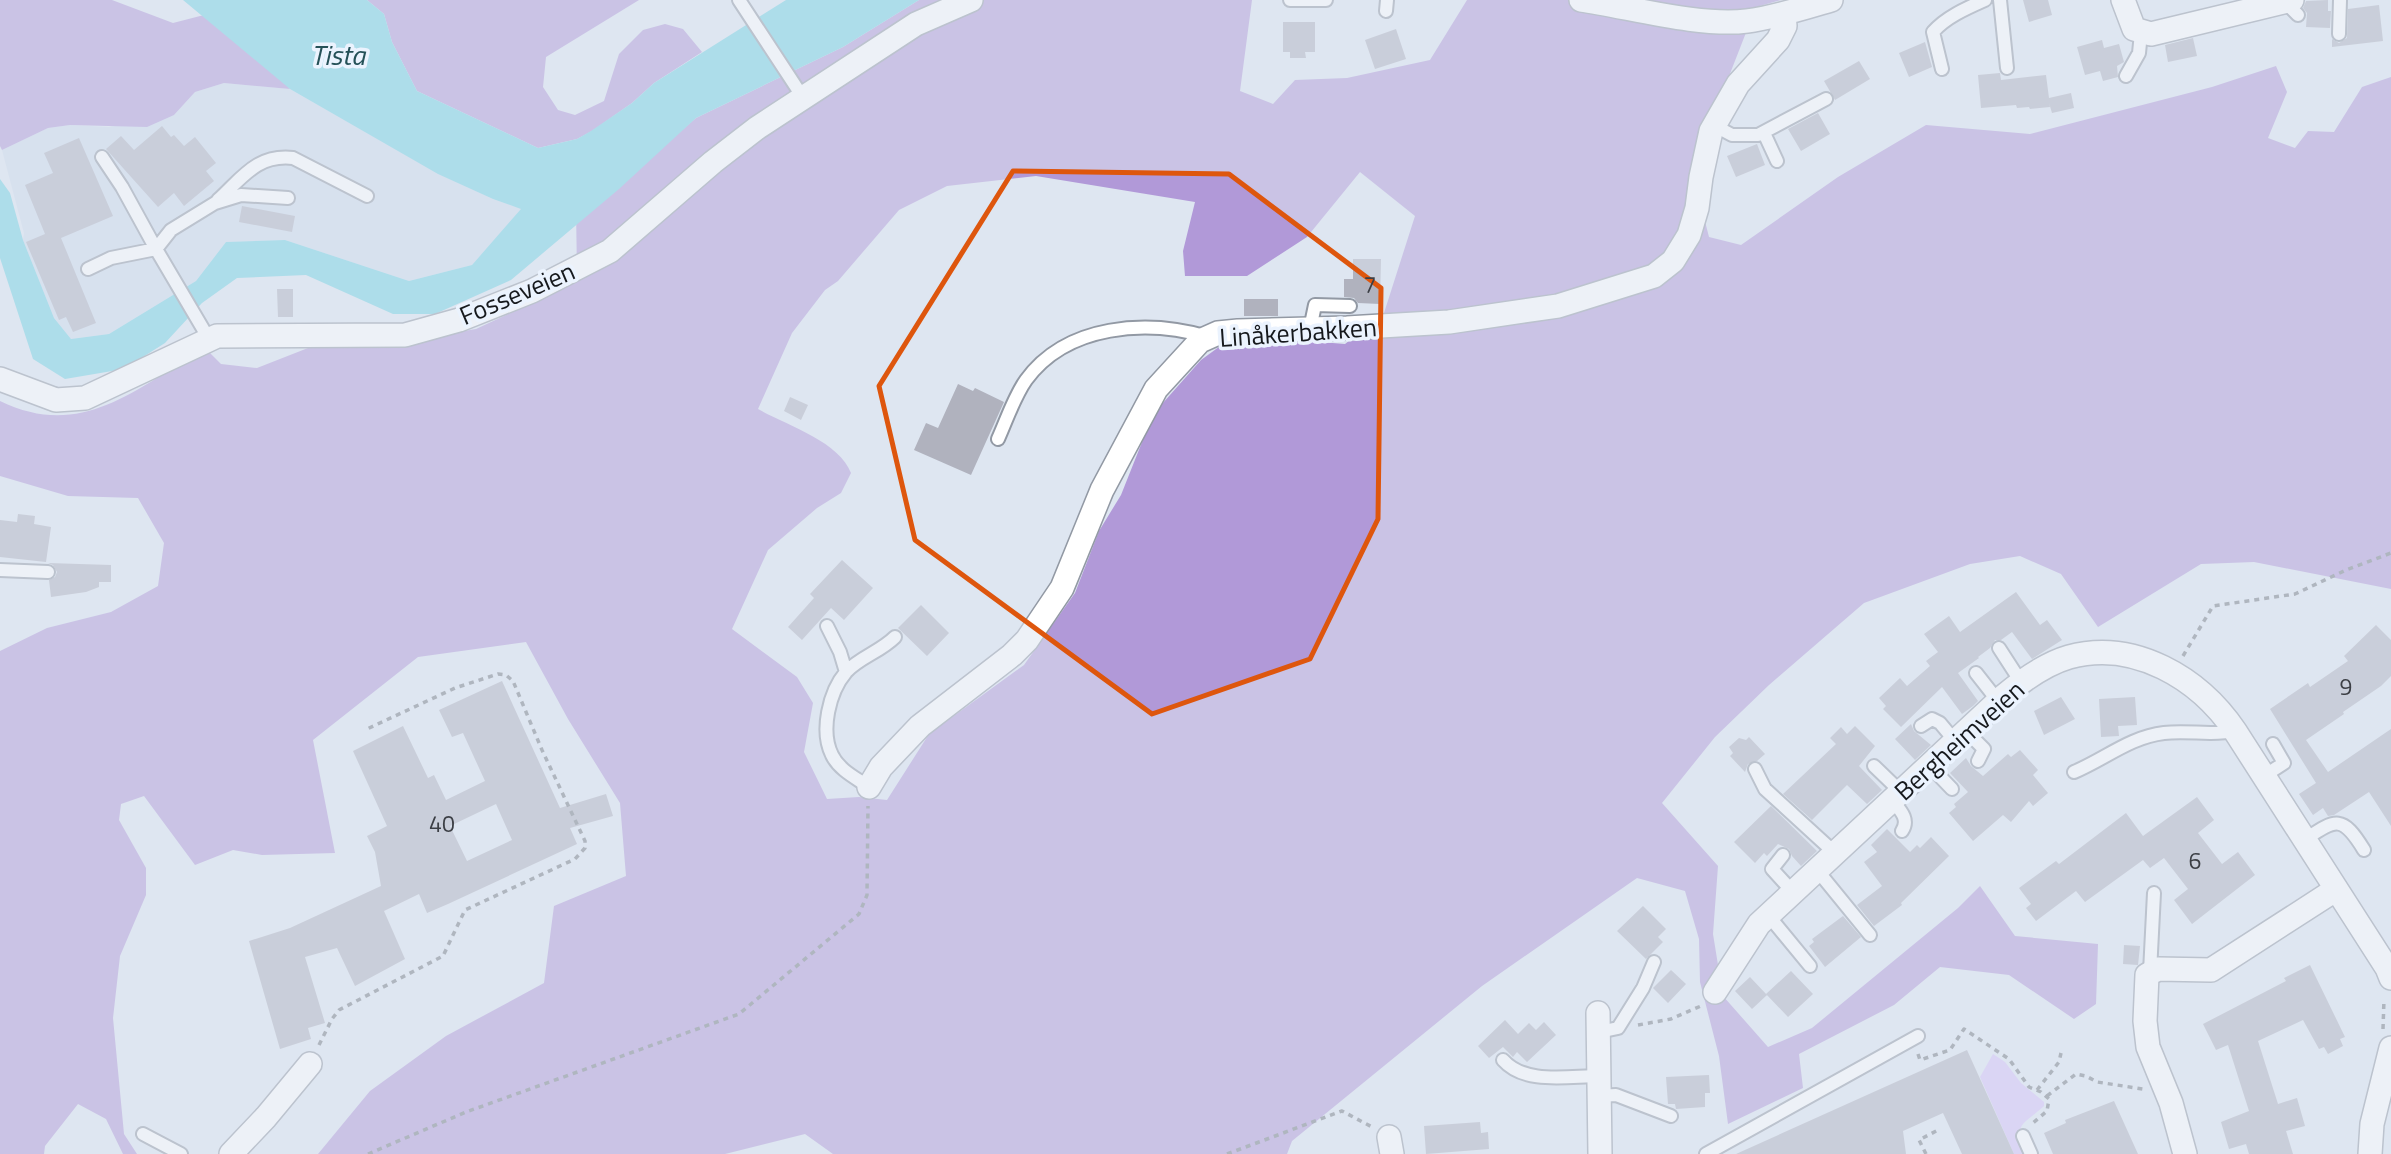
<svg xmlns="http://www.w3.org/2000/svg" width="2391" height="1154" font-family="'Titillium Web',sans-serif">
  <rect width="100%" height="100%" fill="#dee6f1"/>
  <path fill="#cedbec" d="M224 83 290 89 439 174 493 199 522 209 472 265 409 281 285 240 226 242 196 281 109 334 71 339 54 318 23 240 24 233 2 150 48 128 70 125 109 127 174 115 195 92Z"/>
  <path fill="#d6c1f9" d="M1993 1054 2005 1062 2021 1083 2044 1102V1106C2021 1127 2013 1122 2027 1154H2014L1980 1077Z"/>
  <path fill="#b199d8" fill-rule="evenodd" d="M0 0H112L173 23 204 15 265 59 290 89 224 83 195 92 174 115 147 127 70 125 48 128 2 150 0 146Z
    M367 0H639L546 57 543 87 558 110 575 115 604 101 619 54 643 30 665 24 683 29 702 52 654 83 632 103 592 131 577 139 538 148 417 91 392 42 384 14Z
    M919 0H1252L1240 91 1273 104 1295 80 1347 78 1430 60 1467 0H1781L1756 7 1692 171 1709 237 1741 245 1838 177 1926 125 2030 134 2212 87 2276 66 2287 92 2268 138 2295 148 2308 131 2334 132 2362 87 2391 77V589L2254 562 2201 564 2098 627 2061 574 2020 556 1970 564 1864 603 1769 685 1715 737 1662 803 1718 866 1713 934 1723 996 1768 1047 1812 1028 1958 908 1980 886 2015 936 2098 944 2096 1004 2074 1019 2009 975 1940 967 1894 1005 1799 1054 1803 1088 1728 1124 1719 1056 1700 982 1699 939 1685 891 1637 878 1482 986 1292 1141 1287 1154H833L805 1134 725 1154H318L370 1091 446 1036 544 983 554 906 626 876 620 803 568 719 526 642 418 657 313 740 335 853 262 855 233 850 195 865 144 796 121 804 119 820 146 868V895L120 956 113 1018 124 1134 137 1154H123L106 1119 78 1104 45 1146 44 1154H0V651L47 628 111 612 158 586 164 543 138 498 68 496 0 476V401C60 430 104 411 157 378 174 368 190 357 210 353L221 364 257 368 308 348H362L476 329 547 296 577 273 576 209 662 147 696 118 843 47ZM1360 172 1415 216 1384 313 1345 344 1295 340 1223 344 1201 360 1162 404 1150 422 1121 495 1099 531 1075 593 1024 665 929 734 887 800 859 797 827 799 804 752 813 703 797 677 732 629 768 550 817 508 841 493 851 473C839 441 786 425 758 409L792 333 825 290 838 281 899 210 947 186 1036 176 1195 202 1183 251 1185 276H1247L1307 237Z"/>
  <path fill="#72d2e2" d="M183 0H367L384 14 392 42 417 91 538 148 577 139 591 131 632 103 654 83 786 0H919L843 47 696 118 619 189 511 280 435 314H393L306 275 237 278 202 303 165 343 124 369 65 379 33 359 0 258V179L10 193 23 240 54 318 71 339 109 334 196 281 226 242 285 240 409 281 472 265 521 209 493 199 438 174 290 89Z"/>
  <path fill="#b0b2be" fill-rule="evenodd" d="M2023 0H2048L2052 15 2029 22Z
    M2328 0V11H2331L2330 28 2306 27 2307 13 2303 8 2306 1Z
    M2379 5 2383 41 2332 47V39L2339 43 2347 38 2348 9Z
    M1283 22H1315V52H1305L1306 58H1290V52H1283Z
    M1396 29 1406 59 1375 69 1365 40Z
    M2193 38 2197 56 2168 62 2165 45Z
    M2102 40 2104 48 2119 44 2124 62 2117 66 2118 77 2103 81 2100 71 2085 75 2077 47Z
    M1925 42 1932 67 1909 77 1899 53Z
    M1859 61 1870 79 1835 100 1824 81Z
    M2000 73 2001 80 2046 75 2049 98 2071 93 2074 108 2052 113 2049 103 2050 107 2030 109 2029 107 2017 108 2016 105 1981 108 1978 75Z
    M1818 113 1830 134 1801 151 1788 129Z
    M162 126 171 137 174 135 184 146 195 137 216 163 206 171 214 181 184 206 174 193 158 207 106 149 121 136 134 150Z
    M79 138 113 216 61 238 96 323 73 332 66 317 59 320 26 242 45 234 25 185 53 173 44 153Z
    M1757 144 1765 165 1736 177 1727 156Z
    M242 206 295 216 292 232 239 222Z
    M1353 259H1381L1380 304 1358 303 1354 298 1344 297V279H1353Z
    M277 289H293V317H278Z
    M1244 299H1278V316H1244Z
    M958 384 973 391 975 388 1004 402 971 475 914 450 926 423 938 428Z
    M790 397 808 405 801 420 784 411Z
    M18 514 35 516 34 524 51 527 46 562 0 557V520L17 522Z
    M842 560 873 588 844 620 831 608 802 640 788 627 814 598 810 594Z
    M48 563 111 565V582H99V587L86 592 51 597 49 580 55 577 57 572 53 565Z
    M2016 592 2040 625 2047 620 2062 640 2032 659 2012 632 2001 640H1995L1990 648 1978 657 1979 658 1958 673 1978 701 1973 706 1962 714 1942 687 1901 727 1883 709 1886 706 1879 698 1900 678 1907 686 1930 666 1926 661 1938 652 1924 634 1949 616 1960 632Z
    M921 605 949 633 927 656 898 628Z
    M2376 625 2391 640V676L2381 686 2343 712 2344 714 2306 740 2328 772 2391 729V826L2369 792 2334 815 2328 816 2323 808 2313 815 2299 794 2316 783 2270 709 2308 683 2310 687 2348 661 2344 656Z
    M502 681 560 808 606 794 613 816 570 828 577 844 448 904 427 913 419 894 384 911 405 959 355 986 337 948 305 957 325 1023 308 1028 311 1039 280 1049 249 941 290 928 381 886 375 852 367 836 387 826 353 751 403 726 428 778 434 775 446 800 485 781 463 733 452 737 439 710ZM496 804 512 840 467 861 450 826Z
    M2061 697 2075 719 2044 735 2034 711Z
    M2135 697 2137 725 2118 726 2119 736 2101 737 2099 699Z
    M1911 724 1914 731 1931 745 1915 760 1895 739Z
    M1855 726 1875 746 1859 766 1882 790 1867 804 1847 785 1812 820 1783 794 1836 744 1830 738 1841 727 1847 734Z
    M1749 737 1765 754 1757 761 1748 764 1745 772 1730 756 1733 753 1729 747 1739 738 1746 740Z
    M2020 750 2038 770 2033 775 2048 793 2033 806 2029 801 2011 822 2003 815 1973 841 1949 813 1956 807 1954 804 1968 792 1950 773 1966 758 1971 766 1983 776 2008 754 2011 757Z
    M2197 797 2214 820 2198 833 2222 864 2238 852 2255 875 2192 924 2174 900 2188 889 2164 858 2150 868 2143 860 2085 902 2076 891 2036 921 2026 908 2031 904 2019 888 2056 861 2059 864 2126 813 2143 836Z
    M1771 806 1817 851 1801 866 1792 856 1789 849 1778 844 1767 856 1764 853 1755 863 1734 842Z
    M1887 829 1910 852 1917 845 1920 848 1931 837 1949 856 1901 903 1902 905 1874 926 1857 905 1882 886 1864 862 1877 852 1871 845Z
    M1643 906 1666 929 1658 937 1663 942 1646 959 1617 931Z
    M1843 916 1861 937 1825 967 1809 946 1814 942 1812 939Z
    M2124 945 2140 946 2138 965 2123 964Z
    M2310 965 2345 1037 2340 1039 2343 1046 2328 1054 2324 1047 2319 1049 2303 1020 2258 1041 2278 1104 2297 1098 2305 1126 2286 1131 2293 1154H2249L2246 1144 2229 1149 2221 1122 2249 1111 2228 1045 2216 1050 2203 1024 2286 981 2284 978Z
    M1671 970 1686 984 1668 1003 1653 988Z
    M1791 971 1813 994 1788 1017 1766 994Z
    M1750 977 1767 995 1752 1009 1735 991Z
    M1505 1020 1518 1034 1529 1023 1536 1030 1544 1022 1556 1035 1527 1062 1517 1052 1513 1057 1503 1047 1489 1058 1478 1046Z
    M1967 1050 2014 1154H1962L1943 1113 1903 1131 1906 1154H1736Z
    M1709 1075 1710 1093H1705V1107L1676 1109 1675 1104H1668L1666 1077Z
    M2114 1101 2138 1154H2053L2044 1133 2066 1123 2065 1120Z
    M1480 1122 1481 1133 1488 1132 1489 1149 1426 1154 1424 1126Z"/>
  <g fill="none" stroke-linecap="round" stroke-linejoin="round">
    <defs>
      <path id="service" d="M739 0 804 99
        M1290 0H1326
        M2000 0 2007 68
        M2285 2 2298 15
        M1386 11 1387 0
        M2339 34 2340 0
        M1942 69 1933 32C1946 17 1967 8 1985 0
        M2126 76 2139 53 2141 33
        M1715 126 1732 135H1758L1826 99
        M1764 133 1777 161
        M218 200C242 178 257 154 293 158L367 196
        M88 269 111 258 156 249 122 187 102 157
        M1310 329 1315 305 1350 306
        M209 339 156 249 171 230 215 203 241 195 288 198
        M998 439C1007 419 1014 397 1026 380 1067 324 1147 319 1208 337
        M0 570 48 572
        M827 626 840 652 846 672
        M1999 648 2021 682
        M1976 673 1998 701
        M1921 726 1932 719 1940 723 1955 741
        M1966 731 1984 749 1978 761
        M1929 765 1952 789
        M1874 766 1901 792
        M1755 769 1765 789 1835 853
        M2074 772C2105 759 2130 737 2164 733 2188 730 2212 736 2235 731
        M2264 776 2284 763 2273 744
        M869 787C856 778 839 770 832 755 820 731 829 692 846 672 860 657 880 652 895 637
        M1892 800C1900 810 1910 819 1902 831
        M2304 840C2336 819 2342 814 2364 850
        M1783 855 1772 869 1793 892
        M1817 870 1870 935
        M1768 915 1810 966
        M2150 972 2154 893
        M1599 1032 1618 1028 1643 988 1654 962
        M1503 1060C1525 1085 1568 1076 1599 1076
        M1599 1096 1616 1095 1671 1116
        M143 1134 181 1154
        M2023 1136 2031 1154
        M1706 1154 1918 1036"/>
      <path id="minor" d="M1581 0C1629 7 1700 27 1747 21 1776 17 1804 8 1831 0
        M2123 0 2134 29 2151 34 2292 0
        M0 379 56 400 85 398 217 336 405 335 459 320 532 291 610 251 713 162 757 128 916 24 971 0
        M869 787 881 767 920 726 1012 655 1027 640 1062 588 1102 490 1156 389 1200 341 1218 333 1238 331 1347 328 1449 322 1558 306 1654 276 1673 261 1689 235 1697 208 1701 177 1711 131 1738 84 1778 40 1785 26 1784 14
        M1715 992 1759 924 2005 695C2023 680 2045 664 2069 657 2134 639 2199 678 2235 731L2387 968 2391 978
        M1598 1013 1600 1154
        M1389 1137 1392 1154
        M231 1154 266 1117 310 1064
        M2185 1154 2171 1103 2148 1047 2145 1021 2147 975 2158 969 2211 970 2335 890
        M2370 1154 2372 1124 2391 1048"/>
    </defs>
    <use href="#service" stroke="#9299a4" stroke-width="16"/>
    <use href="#minor" stroke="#9299a4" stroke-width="26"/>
    <path stroke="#777c84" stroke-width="3.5" stroke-dasharray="5 5" stroke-linecap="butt" d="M2183 656 2213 606 2295 594 2346 570 2391 553
      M1638 1025 1671 1019 1701 1006
      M2383 1029 2384 999
      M319 1045 332 1019 339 1010 443 956 465 910 575 859 585 848V841L542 750 513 681 506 675 498 674 455 688 367 729
      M1918 1054 1920 1060 1950 1050 1964 1029 2009 1059 2029 1087 2041 1092 2049 1099 2047 1111 2033 1123
      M2037 1090 2059 1062 2061 1053
      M2047 1096 2076 1074 2086 1076 2097 1082 2143 1089
      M368 1154 466 1112 739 1014 859 914 867 895 868 806
      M1227 1154 1342 1111 1372 1127
      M1926 1154 1919 1140 1940 1129"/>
    <use href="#service" stroke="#fff" stroke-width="12"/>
    <use href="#minor" stroke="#fff" stroke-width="23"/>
  </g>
  <path d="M0 0H2391V1154H0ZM1013 171 1229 174 1381 288 1378 519 1310 659 1152 714 915 540 879 386Z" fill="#dee6f1" fill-opacity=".55" fill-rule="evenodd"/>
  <path fill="none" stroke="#de560d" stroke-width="5" stroke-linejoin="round" d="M1013 171 1229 174 1381 288 1378 519 1310 659 1152 714 915 540 879 386Z"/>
  <g text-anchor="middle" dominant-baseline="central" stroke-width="7" stroke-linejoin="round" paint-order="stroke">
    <g font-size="23" fill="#3c3f45">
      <text x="1370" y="284">7</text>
      <text x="2346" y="686">9</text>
      <text x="442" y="823">40</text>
      <text x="2195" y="860">6</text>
    </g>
    <g font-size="26" fill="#16191d" stroke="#ebf3fe">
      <text transform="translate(517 293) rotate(-23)">Fosseveien</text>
      <text transform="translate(1298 332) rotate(-4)">Linåkerbakken</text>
      <text transform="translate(1959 740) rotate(-42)">Bergheimveien</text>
    </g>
    <g font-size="28" font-style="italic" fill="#255158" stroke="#ebf3fe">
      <text x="338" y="54">Tista</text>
    </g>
  </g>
</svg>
